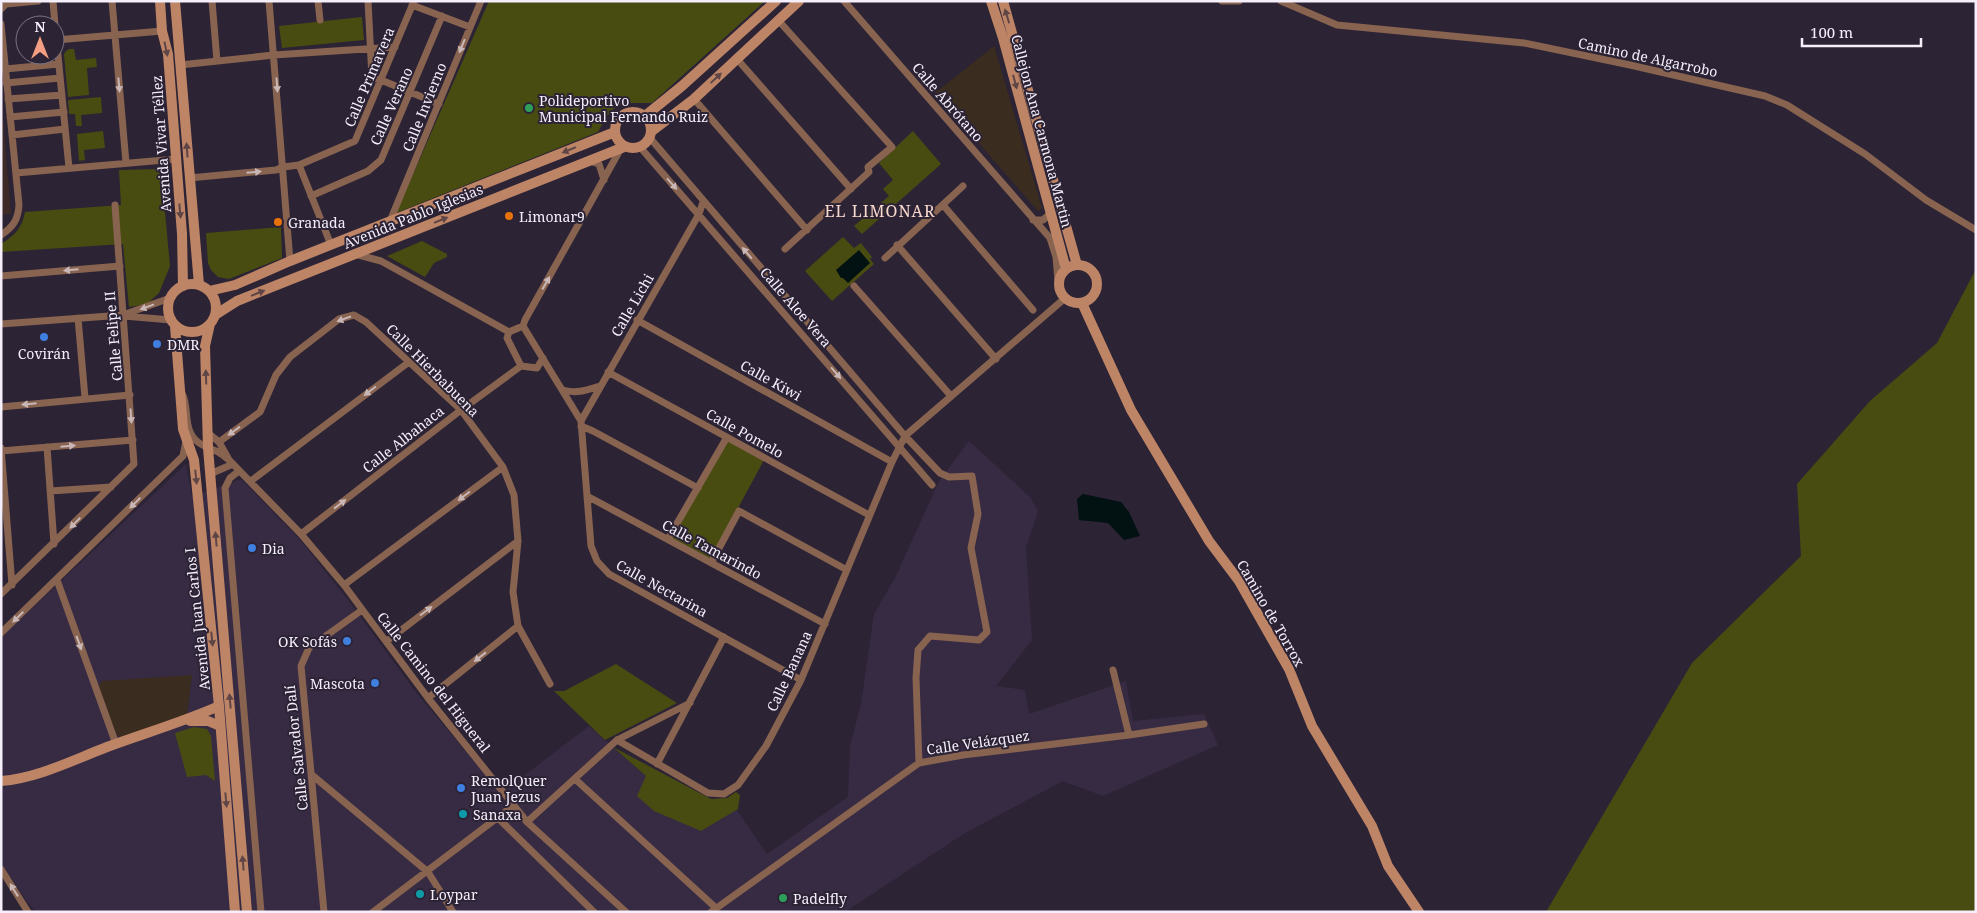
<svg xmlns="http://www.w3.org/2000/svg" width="1977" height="913" font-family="'Noto Serif',serif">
  <rect width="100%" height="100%" fill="#2c2335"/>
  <path fill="#372b43" d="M969 441 1030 497 1038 511 1026 547 1032 640 996 686 1025 690 1029 714 1126 681 1133 721 1204 714 1218 745 1103 796 1063 781 965 833 845 912H36L25 899 1 862V637L186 464 192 497 241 479 302 542 348 600 418 695 501 793 589 726 646 776 701 831 736 809 767 854 848 797 850 746 861 704 874 614 896 576 939 481Z"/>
  <path fill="#3a2c1f" d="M994 46 1042 208 1038 211 935 93Z
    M192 675 187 715 122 738 116 734 98 687 102 681Z"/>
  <path fill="#3d2a26" d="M1 95 11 214 1 215Z"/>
  <path fill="#494c11" d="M489 1H765L652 103C618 103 614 101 598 132L396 213Z
    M362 17 364 40 282 48 279 26Z
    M69 49H74L76 60 96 58 97 67 87 68 89 95 68 97 64 55 65 52Z
    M101 97 102 113 81 115 82 126H76L75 114H69L68 100Z
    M103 131 105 148 84 150 85 160 79 161 77 134Z
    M913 131 941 164 862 234 854 226 889 196 883 189 893 180 879 163Z
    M161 169 170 266 159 293 147 304 129 307 123 244 1 252V244C15 235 22 228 25 212L121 205 119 170Z
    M281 227 282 258 229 279 218 277 211 270 208 263 206 233Z
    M843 237 854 248 861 243 872 257 870 259 874 264 832 301 805 271Z
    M422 241 447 254V257L434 263 425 277 387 256Z
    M1976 269V912H1546L1692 663 1801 556 1797 484 1870 401 1937 343Z
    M728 441 764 460 710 560 671 538Z
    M616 664 677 703 605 740 554 691H564Z
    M194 727 207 729 211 736 215 781 206 775 187 777 175 733Z
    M613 747 711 799 727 798 736 792 740 795 738 809 701 831 654 811 637 796 646 776Z"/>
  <path fill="#021112" d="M859 250 870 263 848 283 843 278H841L836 270Z
    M1083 494 1121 502 1129 512 1140 536 1124 540 1108 523 1079 520 1077 499Z"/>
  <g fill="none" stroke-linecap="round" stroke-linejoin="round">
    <path stroke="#876350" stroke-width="7" d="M53 1 55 25
      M112 1 126 163
      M212 1 217 61
      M269 1 290 261
      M318 1 320 20
      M368 1 372 78 381 80 439 104
      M844 1 1050 238 1056 257 1058 281
      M1222 1H1239
      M1281 1 1337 25 1524 43 1630 65 1765 96 1787 105 1865 154 1926 200 1976 230
      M412 5 470 27
      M1 9 6 4 38 1
      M778 20 892 147 868 167 869 172 785 249
      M1 24 19 205C18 220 13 227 1 235
      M55 25 69 168
      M56 40 162 31
      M737 59 851 189
      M180 65 274 55 395 47
      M5 69 59 64
      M6 83 60 78
      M8 99 62 95
      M694 99 807 230
      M10 117 64 112
      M12 135 65 129
      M650 138 905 436 940 473 949 477 972 476 978 514 971 548 987 632 979 640 930 636 918 650 916 678 919 763
      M640 147 932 485
      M589 161 599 164 604 180
      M299 165 331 245
      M16 173 176 159
      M189 178 276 170 283 167 299 165 355 141 414 1
      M311 196 368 171 381 160 442 16
      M943 205 1033 310
      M1033 220H1043L1051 213
      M390 221 481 1
      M897 245 996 359
      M355 254 381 261 509 332
      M885 258 963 186
      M1 276 120 266
      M854 286 951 396
      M124 316 171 320
      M78 318 85 398
      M637 320 892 462
      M1 324 123 315 170 298
      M523 326 525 320 620 150
      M543 358 537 368 521 366 507 338 509 332 523 326 581 421 591 546 597 561 609 574 801 680
      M608 372 869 515
      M563 390C577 394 587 390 600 386
      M182 393C188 405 185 417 189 429 193 443 205 446 216 451 221 453 225 457 229 460L301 534 344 585 428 698 527 822 626 912
      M1 407 130 395
      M581 421 699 214 703 202
      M581 426 593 431 698 488
      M208 433 219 442 228 458
      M219 442 260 412 276 375 290 357 339 319 354 315 366 322 461 410 503 467 514 495 518 541 513 592 518 626 550 684
      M47 447 54 544
      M1 448 12 585
      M1 451 133 440
      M239 471 230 478 225 488 261 912
      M210 474 233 464
      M251 481 409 362
      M50 491 111 487
      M587 496 825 624
      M301 534 461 410 521 366
      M668 539 727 437
      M711 563 739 511 847 570
      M57 580 116 744
      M344 585 503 467
      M1 594 134 464 115 205
      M1 633 183 456 186 441
      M387 641 518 541
      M1113 670 1129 735
      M428 698 518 626
      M617 740 708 793 724 794 738 785 766 746 801 680 892 462 905 436 1064 299
      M657 764 724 637
      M312 775 428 872 453 912
      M575 779 716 908
      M498 818 594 912
      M527 822 617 740 690 703
      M1 869 28 912
      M324 912 301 666 309 648 362 610
      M373 912 514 805
      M711 912 919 763 963 755 1129 735 1204 724"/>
    <path stroke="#bd8466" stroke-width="10" d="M160 1 162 31 168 54 182 234 183 286
      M175 1 199 285
      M991 1 1003 38 1066 269
      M1003 1 1077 265
      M615 130a18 18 0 1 1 36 0a18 18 0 1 1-36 0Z
      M645 116 682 86 776 1
      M652 131 694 99 799 1
      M1059 284a19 19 0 1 1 38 0a19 19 0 1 1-38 0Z
      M168 308a24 24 0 1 1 48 0a24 24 0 1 1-48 0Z
      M209 291 235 285 290 261 615 132
      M1082 303 1131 410 1209 541 1239 581 1289 669 1312 726 1372 826 1388 866 1419 912
      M215 315 237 301 624 147
      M210 324 205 346 208 448 247 912
      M175 326 183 429 194 460 219 706 235 912
      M190 721H208L220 726
      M1 781C38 778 73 760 107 747 145 733 183 722 219 706"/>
  </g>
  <defs><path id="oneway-solid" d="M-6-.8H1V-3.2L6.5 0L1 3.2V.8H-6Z" transform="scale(1.25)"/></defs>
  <g fill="#5f4546">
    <use href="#oneway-solid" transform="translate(1007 16) rotate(-107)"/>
    <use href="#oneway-solid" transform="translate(166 49) rotate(78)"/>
    <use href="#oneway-solid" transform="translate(716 78) rotate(-43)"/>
    <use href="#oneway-solid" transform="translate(1015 82) rotate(75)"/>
    <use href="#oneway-solid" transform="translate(187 150) rotate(-94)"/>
    <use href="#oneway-solid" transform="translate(569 150) rotate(158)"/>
    <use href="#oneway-solid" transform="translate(180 211) rotate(85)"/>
    <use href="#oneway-solid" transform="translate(441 220) rotate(-22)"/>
    <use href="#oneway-solid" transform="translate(258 293) rotate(-22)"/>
    <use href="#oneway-solid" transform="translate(206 377) rotate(-92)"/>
    <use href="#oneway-solid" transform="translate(196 477) rotate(84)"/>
    <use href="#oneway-solid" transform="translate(216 539) rotate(-95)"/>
    <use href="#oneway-solid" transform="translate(212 639) rotate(84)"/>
    <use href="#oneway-solid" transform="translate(230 701) rotate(-95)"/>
    <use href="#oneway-solid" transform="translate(226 800) rotate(85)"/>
    <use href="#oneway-solid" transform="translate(243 863) rotate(-95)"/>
  </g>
  <g fill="#c9b7b7">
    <use href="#oneway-solid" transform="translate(462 46) rotate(112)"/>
    <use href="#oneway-solid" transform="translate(119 85) rotate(85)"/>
    <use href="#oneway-solid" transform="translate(277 85) rotate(86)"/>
    <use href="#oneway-solid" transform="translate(254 172) rotate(-5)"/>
    <use href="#oneway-solid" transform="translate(672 184) rotate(48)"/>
    <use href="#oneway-solid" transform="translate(747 253) rotate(-131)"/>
    <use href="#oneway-solid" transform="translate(71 270) rotate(175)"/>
    <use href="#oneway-solid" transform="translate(546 283) rotate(-60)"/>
    <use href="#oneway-solid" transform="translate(147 307) rotate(160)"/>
    <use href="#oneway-solid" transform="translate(344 319) rotate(160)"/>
    <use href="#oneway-solid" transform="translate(836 373) rotate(49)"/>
    <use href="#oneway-solid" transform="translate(370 391) rotate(143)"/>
    <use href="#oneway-solid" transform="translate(29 404) rotate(174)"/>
    <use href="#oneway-solid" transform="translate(131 416) rotate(86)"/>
    <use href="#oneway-solid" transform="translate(234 431) rotate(144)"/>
    <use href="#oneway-solid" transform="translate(68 446) rotate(-5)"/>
    <use href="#oneway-solid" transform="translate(464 496) rotate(143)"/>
    <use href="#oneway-solid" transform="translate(135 503) rotate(136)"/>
    <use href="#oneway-solid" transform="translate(340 504) rotate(-38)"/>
    <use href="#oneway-solid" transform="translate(75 523) rotate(135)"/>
    <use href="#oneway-solid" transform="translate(426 611) rotate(-37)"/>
    <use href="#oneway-solid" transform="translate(18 617) rotate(136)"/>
    <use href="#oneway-solid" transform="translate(79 643) rotate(70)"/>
    <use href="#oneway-solid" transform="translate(480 657) rotate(142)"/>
    <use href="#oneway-solid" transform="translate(14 890) rotate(-122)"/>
  </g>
  <g fill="#2e9e5b" stroke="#2c2335" stroke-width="2">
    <circle cx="529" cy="108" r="5"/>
    <circle cx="783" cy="898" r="5"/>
  </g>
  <g fill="#e8710a" stroke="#2c2335" stroke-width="2">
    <circle cx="509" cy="216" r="5"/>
    <circle cx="278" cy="222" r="5"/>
  </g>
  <g fill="#3f7fe0" stroke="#2c2335" stroke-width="2">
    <circle cx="44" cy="337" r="5"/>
    <circle cx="157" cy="344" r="5"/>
    <circle cx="252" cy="548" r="5"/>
    <circle cx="347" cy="641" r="5"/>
    <circle cx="375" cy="683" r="5"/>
    <circle cx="461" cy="788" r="5"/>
  </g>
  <g fill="#0f9aa8" stroke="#2c2335" stroke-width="2">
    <circle cx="463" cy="814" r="5"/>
    <circle cx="420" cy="894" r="5"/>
  </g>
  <g text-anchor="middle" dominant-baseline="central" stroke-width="4" stroke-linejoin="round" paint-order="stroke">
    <g font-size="14" fill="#f5effc" stroke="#2c2335">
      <text transform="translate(1648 57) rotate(12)">Camino de Algarrobo</text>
      <text transform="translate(369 77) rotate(-67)">Calle Primavera</text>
      <text transform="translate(948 102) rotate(49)">Calle Abrótano</text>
      <text transform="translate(391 106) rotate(-66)">Calle Verano</text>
      <text transform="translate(424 107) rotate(-68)">Calle Invierno</text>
      <text transform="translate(1042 131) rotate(75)">Callejon Ana Carmona Martin</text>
      <text transform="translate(161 144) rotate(-94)">Avenida Vivar Téllez</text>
      <text transform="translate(413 216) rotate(-22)">Avenida Pablo Iglesias</text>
      <text transform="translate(632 305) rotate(-60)">Calle Lichi</text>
      <text transform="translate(796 307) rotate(49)">Calle Aloe Vera</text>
      <text transform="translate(113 336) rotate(-95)">Calle Felipe II</text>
      <text transform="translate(433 370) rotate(45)">Calle Hierbabuena</text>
      <text transform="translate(771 380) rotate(29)">Calle Kiwi</text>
      <text transform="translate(745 433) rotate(29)">Calle Pomelo</text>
      <text transform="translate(403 439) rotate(-38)">Calle Albahaca</text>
      <text transform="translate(712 549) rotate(28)">Calle Tamarindo</text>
      <text transform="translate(662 588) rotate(29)">Calle Nectarina</text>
      <text transform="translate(1271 613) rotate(60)">Camino de Torrox</text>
      <text transform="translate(197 619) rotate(-96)">Avenida Juan Carlos I</text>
      <text transform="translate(789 671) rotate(-65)">Calle Banana</text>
      <text transform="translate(434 682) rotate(52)">Calle Camino del Higueral</text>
      <text transform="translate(978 742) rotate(-8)">Calle Velázquez</text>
      <text transform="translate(296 748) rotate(-96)">Calle Salvador Dalí</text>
    </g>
    <g font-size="14" fill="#f5effc" stroke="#2c2335" text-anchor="start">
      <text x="539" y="100">Polideportivo<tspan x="539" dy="16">Municipal Fernando Ruiz</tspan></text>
      <text x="519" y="216">Limonar9</text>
      <text x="288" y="222">Granada</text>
      <text x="167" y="344">DMR</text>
      <text x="44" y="353" text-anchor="middle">Covirán</text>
      <text x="262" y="548">Dia</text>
      <text x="337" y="641" text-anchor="end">OK Sofás</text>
      <text x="365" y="683" text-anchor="end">Mascota</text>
      <text x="471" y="780">RemolQuer<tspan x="471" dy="16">Juan Jezus</tspan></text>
      <text x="473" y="814">Sanaxa</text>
      <text x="430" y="894">Loypar</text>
      <text x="793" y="898">Padelfly</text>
    </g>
    <g font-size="16" letter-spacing="1" fill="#f9d8cd" stroke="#2c2335">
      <text x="880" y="211">EL LIMONAR</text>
    </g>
  </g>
  <rect width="1977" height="913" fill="none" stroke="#f5effc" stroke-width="5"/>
  <g transform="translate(40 40)"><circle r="24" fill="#2c2335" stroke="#7c7585"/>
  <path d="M0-4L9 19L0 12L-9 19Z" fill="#f39f83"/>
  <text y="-8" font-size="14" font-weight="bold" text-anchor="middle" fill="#f5effc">N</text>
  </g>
  <path d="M1802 38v8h119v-8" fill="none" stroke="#f5effc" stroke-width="2.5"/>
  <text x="1810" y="38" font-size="15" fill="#f5effc" stroke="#2c2335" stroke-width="4" paint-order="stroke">100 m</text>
</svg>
